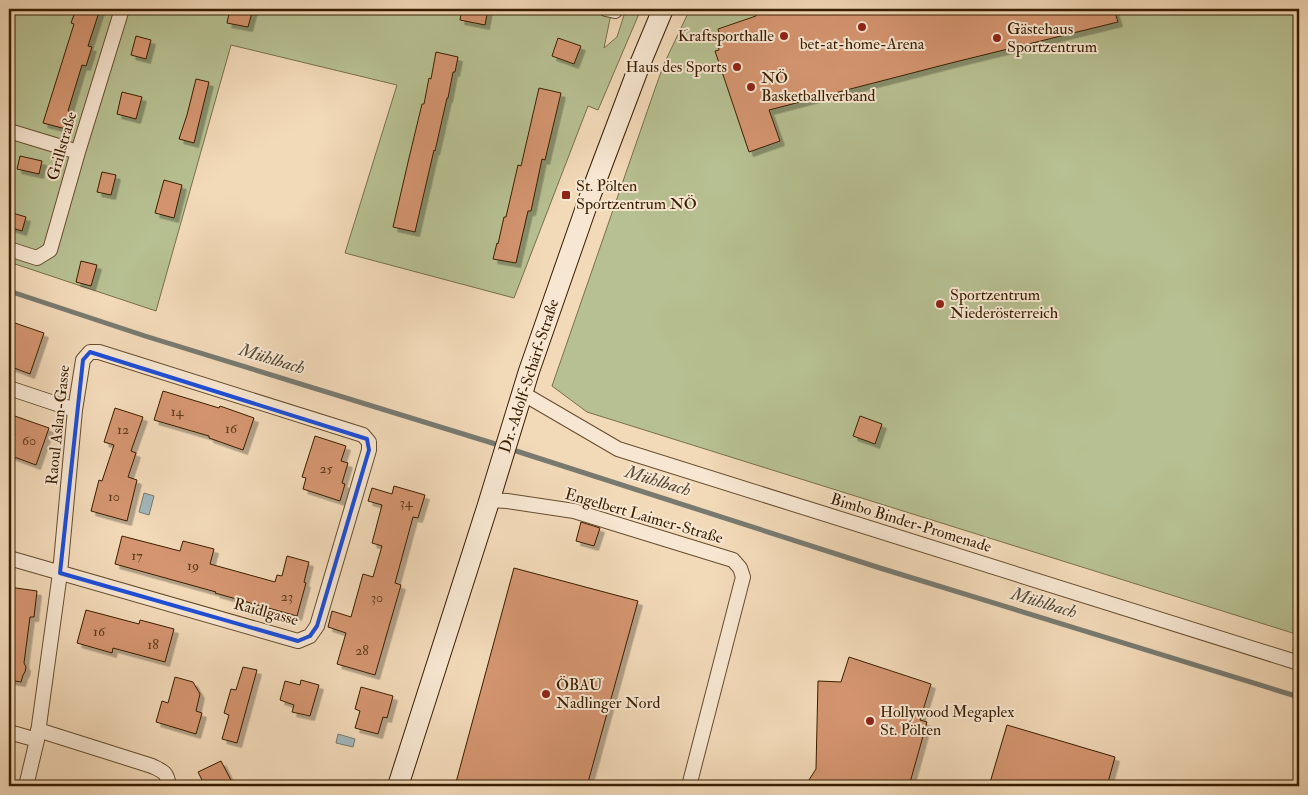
<svg xmlns="http://www.w3.org/2000/svg" width="1308" height="795" font-family="'IM FELL Double Pica',serif">
  <defs>
    <filter id="shadow"><feDropShadow dx="4.5" dy="4.5" stdDeviation="0" flood-color="#0004"/></filter>
  </defs>
  <rect width="100%" height="100%" fill="#f2d9b8"/>
  <filter id="stains"><feTurbulence type="fractalNoise" baseFrequency=".004" numOctaves="4"/><feColorMatrix values="0 0 0 0 .2 0 0 0 0 .09 0 0 0 0 .02 0 0 0 .5 -.17"/></filter>
  <radialGradient id="worn" r=".72"><stop offset=".6" stop-color="#630" stop-opacity="0"/><stop offset="1" stop-color="#630" stop-opacity=".3"/></radialGradient>
  <path fill="#b7c092" stroke="#786f49" d="M9 9H612L604 48 617 37 626 9H641L598 110 588 106 514 298 345 253 397 85 231 45 156 311 9 262Z
    M690 9H1299V635L587 412 552 386 656 86 664 64Z"/>
  <path fill="#a2b7bb" stroke="#787a70" d="M144 493 154 496 149 515 139 512Z
    M338 734 355 739 353 747 336 743Z"/>
  <g fill="none" stroke-linecap="round" stroke-linejoin="round">
    <path stroke="#787a70" stroke-width="5" d="M9 291 145 336 502 446
      M510 449 880 568 1299 697"/>
  </g>
  <path fill="#d4956f" stroke="#381e00" filter="url(#shadow)" d="M76 9H100L88 46 92 47 86 66 82 65 68 111 70 112 66 129 43 123 74 24 71 23Z
    M230 9H253L248 27 227 23Z
    M462 9H488L485 25 460 20Z
    M753 9H1035L1037 14 1061 9H1114L1118 22 951 63 769 110 780 141 749 152 715 51 719 50 717 41 721 39 718 29 756 16Z
    M136 36 151 40 146 59 131 55Z
    M558 38 581 46 574 64 552 56Z
    M436 52 458 57 455 72H453L448 98H447L435 151 434 150 415 232 393 227 409 158 422 104H424L429 78 431 79Z
    M196 79 209 82 194 143 179 139 187 115Z
    M539 88 561 93 545 160 542 159 531 211H528L516 263 493 259 497 243 498 244 504 217H506L518 165 521 166Z
    M122 92 142 97 136 119 117 114Z
    M20 156 42 161 39 174 17 169Z
    M102 172 116 175 111 195 97 192Z
    M164 180 182 185 174 218 155 213Z
    M9 212 26 217 22 231 9 227Z
    M81 261 97 265 91 286 76 282Z
    M12 322 44 333 30 374 9 366V331Z
    M163 391 219 408 220 406 254 418 243 450 209 438V436L154 420Z
    M115 408 143 417 131 451 136 453 128 477 137 480 127 521 91 511 99 480 102 481 114 445 104 442Z
    M9 414 49 428 36 465 9 455V452L15 434 9 431Z
    M860 416 882 424 875 444 853 436Z
    M315 436 346 446 341 461 348 463 342 483 345 484 340 501 303 489 306 478 302 477Z
    M394 486 425 495 418 518 413 517 395 583 401 585 375 675 337 664 346 633 328 627 332 611 351 617 363 574 373 577 382 546 372 543 382 505 368 501 372 488 392 494Z
    M581 522 600 528 594 546 576 541Z
    M122 536 180 551 183 541 214 549 210 564 275 582 277 575 282 576 287 556 309 562 304 582 306 583 297 616 215 593 216 592 115 564Z
    M514 568 638 601 587 786H455Z
    M9 587 37 591 34 617H30L24 663 26 667 25 672 23 675 21 682 9 680V643H10L14 615 9 614Z
    M86 610 139 624 140 620 174 629 165 662 113 648 112 653 77 643Z
    M849 657 931 684 920 720 927 722 909 786H805L816 769 818 681 841 682Z
    M243 667 257 670 237 743 222 739 229 715 224 713 231 689 236 690Z
    M175 677 193 682 200 694 196 711 202 713 196 734 156 722 162 701 168 703Z
    M301 680 319 685 310 716 292 712 294 705 280 700 285 681 300 685Z
    M361 687 393 696 387 718 383 717 378 734 355 728 360 711 355 709Z
    M1007 725 1115 757 1107 786H989Z
    M221 761 234 786H205L198 772Z"/>
  <g fill="none" stroke-linecap="round" stroke-linejoin="round">
    <defs>
      <path id="street" d="M606 9 615 11V9
        M9 131 78 152
        M9 249 37 258 50 250 78 152 122 9
        M9 388 75 410
        M522 393 618 449 1299 663
        M489 500 507 501 574 511 733 560 740 568 743 577 689 786
        M9 558 298 641 310 636 317 626 369 450V442L363 435 99 352H90L83 360 75 410 60 573 37 740 26 786
        M38 730 152 766C164 772 167 772 169 786
        M9 732 37 740"/>
      <path id="secondary" d="M398 786 487 508 529 371 589 199 640 64 663 9"/>
    </defs>
    <use href="#street" stroke="#664d2e" stroke-width="16"/>
    <use href="#secondary" stroke="#381e00" stroke-width="22"/>
    <use href="#street" stroke="#f7e6d1" stroke-width="14"/>
    <use href="#secondary" stroke="#f7e6d1" stroke-width="20"/>
  </g>
  <path fill="none" stroke="#1d4ed8" stroke-width="4" stroke-linejoin="round" d="M90 352 367 439 369 450 317 626 310 636 298 641 60 573 83 360Z"/>
  <g fill="#8f2418" stroke="#f7e6d1" stroke-width="2">
    <circle cx="862" cy="27" r="5"/>
    <circle cx="784" cy="36" r="5"/>
    <circle cx="997" cy="38" r="5"/>
    <circle cx="737" cy="67" r="5"/>
    <circle cx="751" cy="87" r="5"/>
    <rect x="561" y="190" width="10" height="10" rx="2.5"/>
    <circle cx="940" cy="304" r="5"/>
    <circle cx="546" cy="694" r="5"/>
    <circle cx="870" cy="721" r="5"/>
  </g>
  <g text-anchor="middle" dominant-baseline="central" stroke-width="4" stroke-linejoin="round" paint-order="stroke">
    <g font-size="14" fill="#5f3c1c">
      <text x="177" y="411">14</text>
      <text x="231" y="428">16</text>
      <text x="123" y="429">12</text>
      <text x="29" y="440">60</text>
      <text x="326" y="468">25</text>
      <text x="114" y="496">10</text>
      <text x="406" y="502">34</text>
      <text x="137" y="555">17</text>
      <text x="193" y="565">19</text>
      <text x="287" y="596">23</text>
      <text x="377" y="597">30</text>
      <text x="99" y="631">16</text>
      <text x="153" y="644">18</text>
      <text x="362" y="650">28</text>
    </g>
    <g font-size="16" fill="#381e00" stroke="#f7e6d1" text-anchor="start">
      <text x="1007" y="29">Gästehaus<tspan x="1007" dy="18">Sportzentrum</tspan></text>
      <text x="774" y="36" text-anchor="end">Kraftsporthalle</text>
      <text x="862" y="44" text-anchor="middle">bet-at-home-Arena</text>
      <text x="727" y="67" text-anchor="end">Haus des Sports</text>
      <text x="761" y="78">NÖ<tspan x="761" dy="18">Basketballverband</tspan></text>
      <text x="576" y="186">St. Pölten<tspan x="576" dy="18">Sportzentrum NÖ</tspan></text>
      <text x="950" y="295">Sportzentrum<tspan x="950" dy="18">Niederösterreich</tspan></text>
      <text x="556" y="685">ÖBAU<tspan x="556" dy="18">Nadlinger Nord</tspan></text>
      <text x="880" y="712">Hollywood Megaplex<tspan x="880" dy="18">St. Pölten</tspan></text>
    </g>
    <g font-size="16" fill="#381e00" stroke="#f7e6d1">
      <text transform="translate(62 146) rotate(-74)">Grillstraße</text>
      <text transform="translate(529 376) rotate(-72)">Dr.-Adolf-Schärf-Straße</text>
      <text transform="translate(58 425) rotate(-84)">Raoul Aslan-Gasse</text>
      <text transform="translate(644 516) rotate(16)">Engelbert Laimer-Straße</text>
      <text transform="translate(911 523) rotate(17)">Bimbo Binder-Promenade</text>
      <text transform="translate(266 612) rotate(15)">Raidlgasse</text>
    </g>
    <g font-size="18" font-style="italic" fill="#584c38" stroke="#f7e6d1">
      <text transform="translate(272 359) rotate(17)">Mühlbach</text>
      <text transform="translate(658 481) rotate(17)">Mühlbach</text>
      <text transform="translate(1044 603) rotate(17)">Mühlbach</text>
    </g>
  </g>
  <rect width="1308" height="795" fill="none" stroke="#f2d9b8" stroke-width="30"/>
  <rect x="10" y="10" width="1288" height="775" fill="none" stroke="#381e00" stroke-width="2.5"/>
  <rect x="15" y="15" width="1278" height="765" fill="none" stroke="#381e00"/>
  <rect width="100%" height="100%" filter="url(#stains)"/>
  <rect width="100%" height="100%" fill="url(#worn)"/>
</svg>
